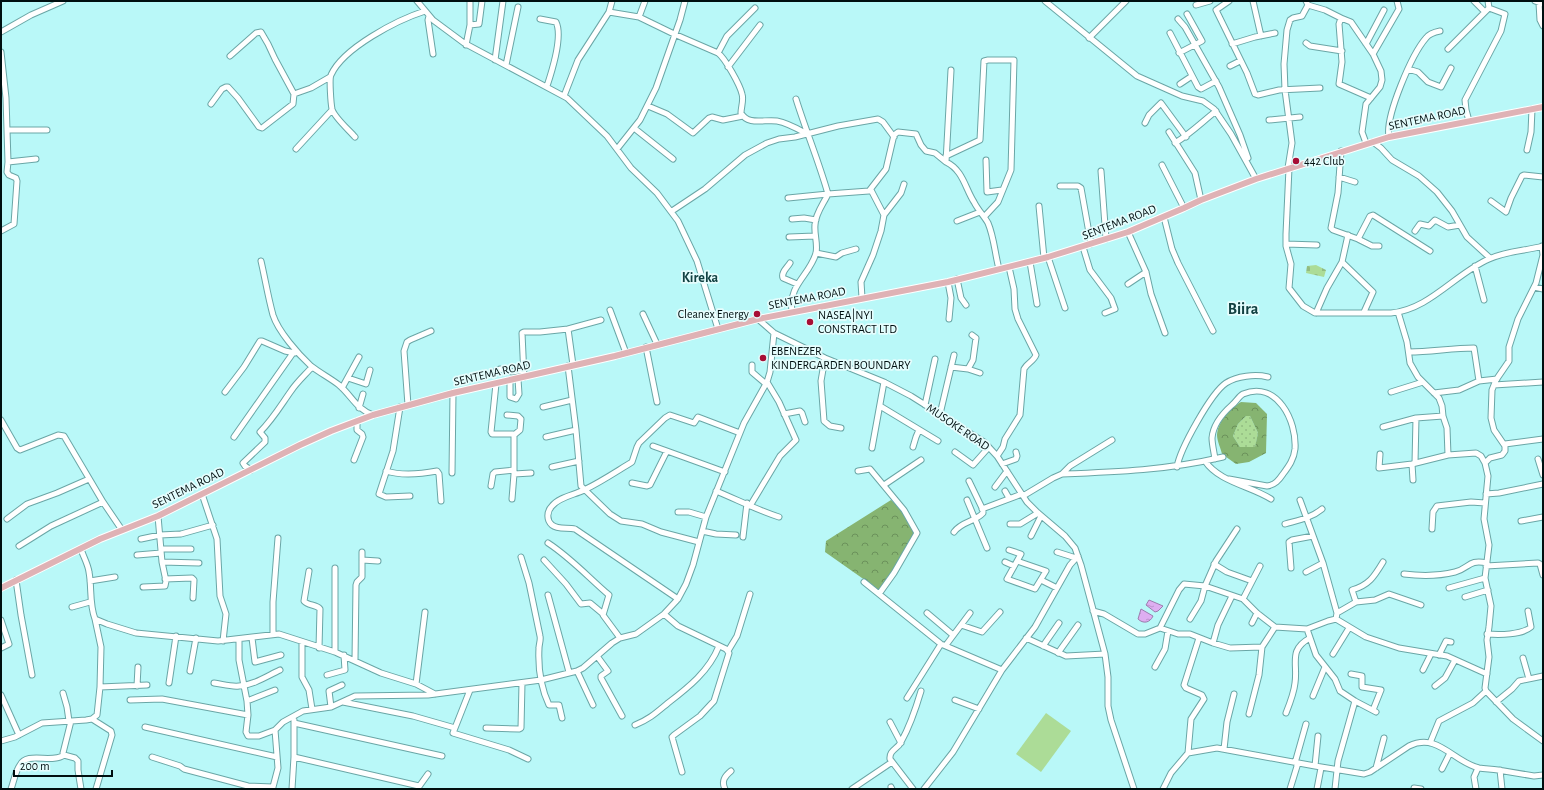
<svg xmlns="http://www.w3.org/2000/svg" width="1544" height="790" font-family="'Alegreya Sans',sans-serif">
  <defs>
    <pattern id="grass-dots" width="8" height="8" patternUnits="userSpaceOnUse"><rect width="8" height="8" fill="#acdc97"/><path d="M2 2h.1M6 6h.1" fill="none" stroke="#92bc81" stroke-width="1.8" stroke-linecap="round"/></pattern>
    <pattern id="forest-crowns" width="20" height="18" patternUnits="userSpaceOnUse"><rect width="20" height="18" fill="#86b471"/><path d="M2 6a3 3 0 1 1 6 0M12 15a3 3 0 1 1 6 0" fill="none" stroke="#6b915b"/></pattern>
    <pattern id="cemetery-stones" width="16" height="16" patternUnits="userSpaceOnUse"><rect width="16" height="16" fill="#acdc97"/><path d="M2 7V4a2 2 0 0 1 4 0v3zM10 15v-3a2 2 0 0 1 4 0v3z" fill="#92bc81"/></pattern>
    <pattern id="water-ripples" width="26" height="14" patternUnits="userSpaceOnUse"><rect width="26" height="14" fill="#deaef1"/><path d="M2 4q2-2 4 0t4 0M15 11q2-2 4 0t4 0" fill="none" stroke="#bd94ce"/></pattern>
  </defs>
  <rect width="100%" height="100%" fill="#b9f8f8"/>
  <path fill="url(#grass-dots)" d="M1246 416H1250L1258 433 1255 448 1240 447 1233 436 1238 424Z"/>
  <path fill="url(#forest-crowns)" fill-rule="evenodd" d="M1241 402 1256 403 1267 414 1266 453 1249 462 1236 464 1222 454C1221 449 1217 441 1217 435 1218 421 1230 409 1241 402ZM1246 416H1250L1258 433 1255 447H1240L1233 436 1238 424Z
    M891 500C902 509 909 521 915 533L886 581 879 590 825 552 826 541Z"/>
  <path fill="url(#cemetery-stones)" d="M1316 265 1326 270 1324 277 1306 273 1307 266Z"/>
  <path fill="#acdc97" d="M1046 713 1071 731 1041 772 1016 754Z"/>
  <path fill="url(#water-ripples)" stroke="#9b7eae" d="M1149 600 1163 606 1158 611 1155 612 1146 605Z
    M1141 609 1153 616C1150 623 1143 624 1138 619Z"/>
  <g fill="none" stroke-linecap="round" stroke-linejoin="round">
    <defs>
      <path id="minor" d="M417 1 433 20 464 43 567 98 607 136 631 168 657 193 678 221 697 261 718 329
        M1045 1 1137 76 1182 96 1203 101 1214 109 1231 134 1256 179
        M1229 1 1216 10 1247 73 1255 94 1258 95 1279 90 1320 88
        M1253 1 1261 36
        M1474 1 1485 12
        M1488 1 1489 8
        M1535 1 1543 4
        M1539 3 1540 20 1543 26
        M1196 5 1210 1
        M1308 5 1325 10 1341 18
        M609 12 639 17 674 34 718 53C725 58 740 85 742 94 744 100 741 107 741 113 748 126 765 119 777 121 788 123 798 129 807 134
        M429 16 428 20 433 54
        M639 17 645 1
        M540 19 556 22C563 36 552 71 547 86
        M1178 19 1185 27 1219 87 1240 135 1248 158
        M470 25 479 24 482 1
        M1 32 31 15 63 1
        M1170 33 1198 87 1201 89 1216 81
        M1089 38 1126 1
        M1306 43 1310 46 1342 51
        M1232 44 1255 37 1275 33
        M1366 44 1384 10
        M466 45 470 25V1
        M1448 49 1489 8
        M1 52 6 98 8 162 7 172 9 175 16 178 17 181 14 224 1 231
        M718 53 727 36 755 8
        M1179 53 1202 41 1187 14
        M1373 54 1399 9 1397 1
        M230 56 256 33 261 32 268 44 275 59 294 94
        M495 60 503 1
        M506 65 518 7
        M1230 66 1240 61
        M728 67 760 25
        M1408 69 1418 72 1428 82 1441 87 1451 68
        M951 70 946 162C963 170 965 188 974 202 978 210 984 216 988 223 994 237 995 254 999 269
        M1180 84 1192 76
        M564 96 578 60 609 12 612 1
        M211 104 222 89 226 87H228L238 98 259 127 262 128 293 104 294 94 311 88 330 77
        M648 106 667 114 693 133 709 118 712 117 723 120 743 116
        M1269 120 1300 117
        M1469 121 1466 110 1465 100 1501 31 1505 14 1489 8
        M1145 123 1149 115 1161 103 1186 137
        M634 128 673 159
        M7 130H47
        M1169 132 1195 173 1201 200
        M355 137C349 130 334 117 332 109 331 104 329 79 331 75 343 48 397 20 425 11
        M1389 137C1385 116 1412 54 1426 38 1429 34 1435 32 1440 31
        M1373 142 1381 148 1392 160 1419 176 1437 192 1452 211 1467 237 1490 258
        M1175 143C1190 134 1202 122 1216 111
        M1366 143 1362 132 1366 104 1380 87 1382 80 1381 71 1373 54 1351 22 1341 18 1339 24 1342 62 1339 84 1371 98
        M296 149 332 110
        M617 149 640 120 656 88 680 20 685 1
        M1527 150 1531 132 1532 109
        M1341 151 1338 193 1331 228 1333 230 1358 239 1372 246H1379
        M946 156 980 140 984 61 988 60H1014L1011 170 998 202 984 217
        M986 160 987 192 1002 190
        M8 162 36 159
        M1162 165 1184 208
        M1288 168 1292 143 1285 90 1284 64 1287 30 1290 20 1293 18 1302 16 1308 5 1306 1
        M1289 168 1286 234V246L1291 264 1289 288 1303 306 1315 313H1391C1429 310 1456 273 1489 259 1507 251 1525 251 1543 246
        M1101 171 1106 239
        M1339 177 1355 182
        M1060 186H1078L1081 188 1091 244
        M871 190 884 215
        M788 198 828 194 869 191 886 169 894 135 898 132 916 134 921 145 926 151 935 153 946 162
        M1491 201 1506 212 1511 198 1522 176 1524 175 1543 177
        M1039 206 1044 258
        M672 211 705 189 745 155 767 143 779 139 795 137 838 126 878 119 883 122 894 137
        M1164 217 1172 249 1178 263 1213 331
        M792 219 804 218 816 220
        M957 221 980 212
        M1415 231 1420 224 1429 226 1435 220 1448 227 1460 225
        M1128 232 1146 272 1151 294 1165 333
        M789 237 815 236
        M1358 239 1370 216 1373 215 1430 251
        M1286 244 1317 245
        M1083 247 1090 270 1111 298 1115 309 1105 313
        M816 253 836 257 842 253 856 249
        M1048 257 1065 308
        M261 261C265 278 268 297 273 315 278 331 298 354 311 366 320 373 330 378 339 385 352 396 356 409 373 415
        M1030 262 1037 304
        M1342 262 1373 292 1364 312
        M790 263C787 268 781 272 783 278L797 284
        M1475 266 1484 300
        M957 279 961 298 966 305
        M948 282 951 298 949 319
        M1128 284 1146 272
        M1534 287 1543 289
        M862 298 861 282 873 255 881 231 884 215 901 193 904 184
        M610 310 626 353
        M792 311C788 285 810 275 816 253 818 244 814 234 815 225 815 214 824 203 828 194 819 162 806 131 796 99
        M1398 312 1407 342 1410 363 1418 377 1439 398 1442 406 1443 416
        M1316 313 1327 288 1342 262 1348 235
        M643 314 657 344
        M758 319 774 333 825 358 884 382 911 396 984 442 997 456 1027 502 1038 513 1065 536 1075 548 1081 565 1105 654 1108 677V706L1111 720 1134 789
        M568 329 601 320
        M646 347 657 402
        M1409 352C1431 352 1452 348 1474 348L1479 381
        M825 358 821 381 824 421 830 426 841 428
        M752 365V372L766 384
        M568 366 576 430 581 486 610 514 621 521 642 524 661 532 699 542
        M951 367 968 369 973 360 976 338 972 335
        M968 369 980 373
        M496 371 500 369 512 372 524 370
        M524 377 522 333 524 332H540L568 329 573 365
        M348 378 366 384 370 370
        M510 380V397L516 399 519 394 518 379
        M496 384 491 432 492 434H513L514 435V474L512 499
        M1494 385 1543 382
        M342 388 359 357
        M225 392 244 367 260 341H262L285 351 295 353
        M1391 392 1423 382
        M1434 393 1459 390 1479 381 1497 379
        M408 405 404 351 407 342 410 340 431 331
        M925 405 935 359
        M880 406 938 441
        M400 407 393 451 379 494 386 497 410 496
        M543 407 572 400
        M359 408 363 394
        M784 414 800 411 802 413 805 422
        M940 414 954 355
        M507 415 518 416 521 419 520 430 514 435
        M1 420 17 448 20 450 58 435 64 436 103 502 122 530
        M1383 427 1416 418 1443 416 1447 428 1448 455
        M234 437 293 353
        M546 437 576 430
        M1505 444 1543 439
        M653 446 667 451
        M913 447 916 437 919 430
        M872 448 884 382
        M955 452 973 465 989 447
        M1380 454 1379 468 1412 464 1448 455 1476 453 1481 456 1485 463 1488 476 1484 519 1489 545 1485 578 1491 606 1489 627 1487 640 1489 657 1485 688 1486 691 1513 719 1543 741
        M997 456 1003 447 1005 439 1020 415 1024 369C1027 363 1034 361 1036 355L1018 319 1015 309 1014 289 1009 267
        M1215 459C1214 452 1212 444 1212 438 1213 425 1223 413 1232 405 1236 402 1239 396 1243 394 1277 380 1297 421 1295 449 1294 459 1289 466 1283 474 1279 480 1275 485 1267 486L1229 479
        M1538 459 1543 475
        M354 460 363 437 362 434 357 430V421
        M1205 461C1219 482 1251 486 1271 499
        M1415 463 1416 418
        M1485 463 1490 458 1502 455 1505 451V446L1494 430 1491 418 1492 390 1496 380 1509 361V347L1518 319 1536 283 1543 255 1542 246
        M1002 464 1016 459 1017 456 1016 452
        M1412 464 1413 480
        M552 467 579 461
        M1177 467C1180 449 1211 393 1226 383 1237 376 1255 374 1268 377
        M251 470 245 466 243 463 265 442V438L260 432C273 419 281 405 291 391 297 382 305 375 312 367
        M386 471C402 476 421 474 437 471L439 474 441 501
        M858 471 870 469 904 510 917 533 894 573 879 594
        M452 473 453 393
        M514 474 531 473
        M1062 474 1070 466 1112 440
        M632 483 647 486 650 485 667 451 725 472
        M884 485 921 460
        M491 486 493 474 495 472 514 470
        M995 487 1007 471
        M716 491C738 500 757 510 779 517
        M1005 491 1009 498
        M202 494 217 539 220 596 226 614 223 641
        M1486 494 1499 493 1543 484
        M1023 496 1053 478 1062 474C1118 472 1168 470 1223 457
        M967 500 987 548
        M1300 500 1323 563 1337 613 1336 619
        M750 506 780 456 796 440 779 402 767 382
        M982 509 1022 494
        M678 512H689L706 517
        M158 516 162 562 199 563
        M7 519 27 504 57 493 89 479
        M1521 521 1543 517
        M1010 524H1020L1038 513
        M1285 524C1299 520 1311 518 1322 509
        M1432 529 1433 512 1437 506 1471 502 1485 503
        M702 531 716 534 736 535
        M954 532C962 521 975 522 983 513V510L969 481
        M1031 536 1041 516
        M743 537 747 503
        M141 539 160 535 181 534 213 525
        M548 543C571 558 589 578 609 595L603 615 620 638
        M19 546 51 526 103 502
        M81 549C83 556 88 564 89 572 92 588 89 603 95 619L107 624 136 633 218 641 279 634 335 652 381 673 416 684 435 694
        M161 549H191
        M1009 550 1021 554 1007 579 1035 589 1046 571 1017 561
        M1057 552 1076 558
        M137 555 161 553
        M521 557 529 583 540 636C541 640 539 644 539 648 538 667 541 688 549 705H559L562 718
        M362 560 378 561
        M544 560 566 584 581 604 590 603 602 613
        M1005 562 1014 566
        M1214 564 1227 572 1252 581
        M1486 566 1538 563 1540 564 1543 575
        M1291 568 1289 542 1292 540 1313 536
        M309 571 304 601C308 606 316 604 320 609L319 648
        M1306 572 1323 563
        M1404 574C1420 576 1439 576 1455 572 1470 568 1468 559 1487 563
        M165 579 192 578 194 580 193 598
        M16 580 21 615 32 675
        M1041 580 1057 588
        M90 581 115 577
        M864 582 941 644 1002 670
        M143 587 165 586 166 581 162 562
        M1449 588 1485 578
        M548 595 569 672
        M1465 597 1488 590
        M678 599 575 529C568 527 558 530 552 525 546 520 547 511 552 506 559 497 574 495 584 490 601 482 617 471 632 462L637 447 639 443 665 418 670 415 694 423 698 417 740 433
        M1243 599 1260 566
        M1356 602 1352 590C1369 585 1374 577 1383 562
        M72 607 90 602
        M1093 611 1104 614 1138 634H1145L1160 628 1178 634H1190L1213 643 1230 648 1262 647
        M927 613 953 635
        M1337 613 1356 602 1375 600 1389 594 1421 605
        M664 614 678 626 726 649 729 653 714 701 700 716 674 735 672 737 682 772
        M1190 619 1201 601 1205 586 1216 561 1237 529
        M1 620 9 644 1 648
        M1252 623 1257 613
        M961 625 982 632 1000 612
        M1160 628 1179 590 1184 584 1205 586 1243 599 1257 613 1275 627 1307 629 1328 621 1336 619 1366 637 1399 648 1447 656 1487 674
        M1307 629 1316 655 1335 679 1340 691 1355 701 1376 712
        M273 634V602L278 538
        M1487 634C1499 635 1522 635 1531 627L1528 611
        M252 638 255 662 281 655
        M1026 638 1066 656 1105 654
        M239 639V660L247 701 248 715 246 732 248 736H259L275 730 283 722 303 711 331 707 355 696 428 695 541 680 577 671 583 668 612 643 620 638 636 634 664 614 678 599 686 584 693 565 706 517 744 423 767 382 770 372 774 333
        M302 642V677L309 690 312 709
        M1213 643 1218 625 1232 596
        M946 645 970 613
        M1043 646 1059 623
        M728 651 737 636 750 594
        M335 652V568
        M1058 653 1078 625
        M1333 654 1349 628
        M1439 655 1446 641 1451 642
        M597 656 608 671 601 676V678L622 716
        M1523 658 1529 679
        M355 660 356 585 357 582 362 577V552
        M1155 667 1165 649 1168 631
        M1423 670 1431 654
        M190 671 196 638
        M577 671 593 705
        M1351 674 1362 676V687L1381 690 1373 710
        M327 675 345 670 344 655
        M169 683 176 636
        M214 683C222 684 231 687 239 686 254 685 267 676 280 670
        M416 684 425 612
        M137 686 138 667
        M1435 686 1445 678 1455 660
        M100 687 147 685
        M470 690 453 733 509 750 528 759
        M63 693 67 707 69 721
        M1 695 19 735
        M1313 696 1325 667
        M907 698 941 644
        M130 700 162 699 248 715
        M955 700 979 709
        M247 701 275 690
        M343 702 413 716 455 728
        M1496 702 1512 689 1519 681 1543 676
        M331 707 329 691 342 685
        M1286 713C1290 703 1294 693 1295 683 1298 663 1288 650 1310 638
        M1249 714 1259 675 1262 647 1275 627
        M92 719 111 731 112 735 96 789
        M71 721 63 753 64 755 75 758 78 761V770L81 789
        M890 722 901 743
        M294 723 442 756
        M635 725C650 719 657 712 668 703 689 687 709 671 719 646
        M145 727 277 757
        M486 728 519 729 521 728 522 683
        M1 741 15 737 42 723 86 720 92 719 97 715 100 687 101 647 95 619
        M1430 743 1439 721 1473 703 1486 691
        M1224 749 1227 722 1234 694
        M1188 753 1217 748 1315 766 1364 774 1370 772 1409 746C1438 732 1453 762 1479 768 1485 769 1491 769 1498 770 1510 772 1522 774 1534 776L1543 775
        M152 757 180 766 184 769 248 786 273 787 278 768 275 730
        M294 757 419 786
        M1295 763 1306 724
        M1315 766 1318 736
        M1376 768 1384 738
        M1442 769 1450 753
        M1500 770 1502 789
        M891 787 892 789
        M418 788 428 774
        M1414 788 1421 789
        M11 789C14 781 15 772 20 765 27 751 52 764 64 755
        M292 789 294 757V720
        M725 789C721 781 725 776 731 771
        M852 789 892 762
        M913 789 890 759C889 750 898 749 901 742 910 726 916 708 921 691
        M924 789 953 752 1002 670 1035 627 1070 565 1078 556
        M1163 789 1171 773 1188 753 1191 719 1204 699 1202 695 1186 688 1184 685 1199 638
        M1290 789 1298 763
        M1317 789 1321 768
        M1335 789 1338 761 1355 701
        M1476 789 1474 777 1478 768"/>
      <path id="major" d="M1 588 100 539 158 516 300 445 331 431 373 415 453 393 615 356 758 319 948 282 1048 257 1128 232 1184 208 1201 200 1256 179 1389 137 1543 107"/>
    </defs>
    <use href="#minor" stroke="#6aa6a6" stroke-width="7"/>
    <use href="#major" stroke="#fff" stroke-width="8"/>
    <use href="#minor" stroke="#fff" stroke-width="5"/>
    <use href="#major" stroke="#dfb2b5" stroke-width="6"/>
  </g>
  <g fill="#a70e35" stroke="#e5fdfd" stroke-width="1.5">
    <circle cx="1296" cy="161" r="4"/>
    <circle cx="757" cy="314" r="4"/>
    <circle cx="810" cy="322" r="4"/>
    <circle cx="763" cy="358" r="4"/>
  </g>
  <g text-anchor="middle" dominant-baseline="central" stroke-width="3.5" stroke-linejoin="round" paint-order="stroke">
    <g font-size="12" fill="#000f10" stroke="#e5fdfd">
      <text transform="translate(1427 118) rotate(-12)">SENTEMA ROAD</text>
      <text transform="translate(1119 222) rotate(-21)">SENTEMA ROAD</text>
      <text transform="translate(807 298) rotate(-11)">SENTEMA ROAD</text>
      <text transform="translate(492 373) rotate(-13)">SENTEMA ROAD</text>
      <text transform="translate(958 427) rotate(34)">MUSOKE ROAD</text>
      <text transform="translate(188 488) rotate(-26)">SENTEMA ROAD</text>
    </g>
    <g font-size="12" fill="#000f10" stroke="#e5fdfd" text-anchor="start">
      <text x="1304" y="161">442 Club</text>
      <text x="749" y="314" text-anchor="end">Cleanex Energy</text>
      <text x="818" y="315">NASEA|NYI<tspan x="818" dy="14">CONSTRACT LTD</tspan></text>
      <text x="771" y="351">EBENEZER<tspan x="771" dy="14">KINDERGARDEN BOUNDARY</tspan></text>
    </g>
    <g font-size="14" font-weight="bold" fill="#124142" stroke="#e5fdfd">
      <text x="700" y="278">Kireka</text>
    </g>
    <g font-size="16" font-weight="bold" fill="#124142" stroke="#e5fdfd">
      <text x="1243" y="309">Biira</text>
    </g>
  </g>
  <rect width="1544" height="790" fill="none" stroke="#000f10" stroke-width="4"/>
  <path d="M14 770v6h98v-6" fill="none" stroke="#000f10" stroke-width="2"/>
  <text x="20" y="770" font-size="12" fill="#000f10" stroke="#e5fdfd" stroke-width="3" paint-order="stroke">200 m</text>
</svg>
